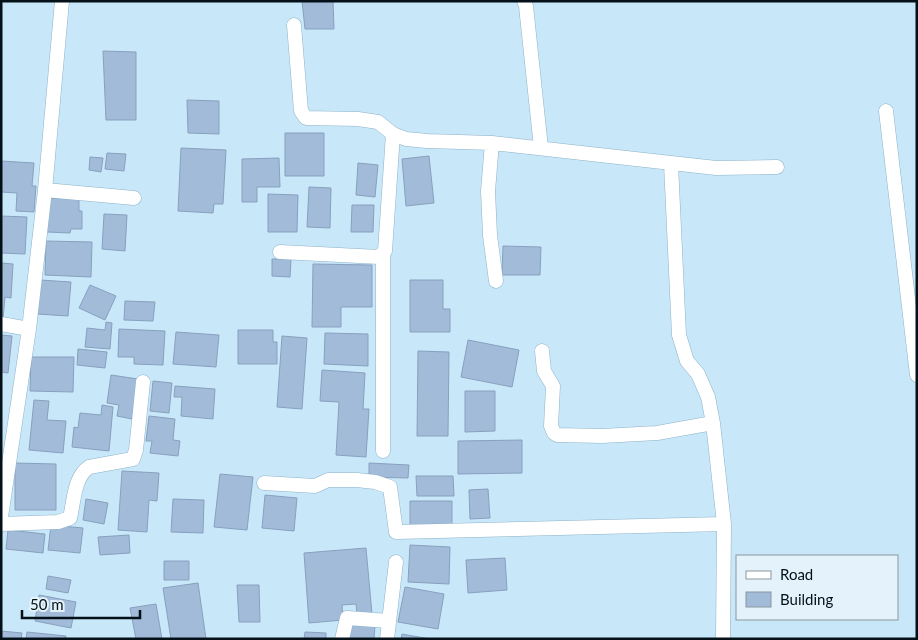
<svg xmlns="http://www.w3.org/2000/svg" width="918" height="640" font-family="Lato,sans-serif">
  <rect width="100%" height="100%" fill="#c8e7f9"/>
  <path fill="#a2bbd9" stroke="#88a0be" d="M302 1H333L334 29H305Z
    M103 51 136 52V120H106Z
    M187 100 219 101V134L188 133Z
    M285 133H324V176H285Z
    M181 148 226 150 223 204H214L213 213 178 211Z
    M107 153 126 154 124 171 105 169Z
    M429 156 434 203 406 206 402 159Z
    M90 157 103 158 101 172 89 170Z
    M279 158 280 187H257V202H242V159Z
    M1 161 34 163 32 186H36L34 212 16 211 17 193 1 192Z
    M358 163 378 165 375 197 356 195Z
    M309 187 331 188 330 228 307 227Z
    M268 194 298 195 297 232H268Z
    M48 198 79 199V211H82V229H71L70 233 47 232Z
    M352 205H374L373 232H351Z
    M104 214 127 215 125 251 102 249Z
    M1 216 27 217 25 254 1 253Z
    M46 241 92 242 91 277 45 275Z
    M503 246 541 247 540 275H502Z
    M272 259H291L290 277 272 276Z
    M1 263 13 264 11 298 5 297 3 319 1 318Z
    M313 264 372 265V307H341V327H312Z
    M40 280 71 282 68 316 37 314Z
    M410 280H443V309H450V332H410Z
    M90 285 116 296 105 320 79 308Z
    M125 301 155 302 153 321 124 320Z
    M106 322 112 323 110 349 85 347 87 328 105 330Z
    M119 329 165 331 163 365 134 364V357H118Z
    M238 330H273V342H277V364H238Z
    M176 332 219 335 216 367 173 364Z
    M325 333 368 334V366L324 364Z
    M1 335 12 336 8 373 1 372Z
    M282 336 307 338 302 409 277 407Z
    M468 340 519 350 512 387 461 377Z
    M78 349 107 352 105 368 77 365Z
    M418 351 449 352 448 436H417Z
    M31 357H74L73 392 30 391Z
    M322 370 365 373 363 409H369L366 457 336 455 339 402 320 401Z
    M111 375 138 379 132 419 117 416 119 405 107 403Z
    M153 381 172 383 169 413 150 411Z
    M175 386 215 389 213 419 181 416 182 397H174Z
    M465 391H495V431L465 432Z
    M34 400 49 401 47 420 66 421 63 453 29 450Z
    M102 405 113 407 109 451 72 447 74 427 78 428 80 413 101 415Z
    M149 416 175 419 173 440 180 441 178 456 150 453 152 441H146Z
    M522 440V473L458 474V441Z
    M15 463 56 464V510H15Z
    M369 463 409 465 408 478 369 477Z
    M122 471 159 473 157 501 149 500 147 532 118 530Z
    M220 474 253 477 247 530 214 527Z
    M416 476H453L454 496H417Z
    M488 489 490 518 470 519 469 490Z
    M265 495 297 498 294 531 262 528Z
    M86 499 108 503 104 524 83 520Z
    M173 499 204 500 203 533 171 532Z
    M410 501H452V524L410 525Z
    M51 525 83 528 80 553 48 550Z
    M8 530 45 534 43 553 6 549Z
    M129 535 130 553 100 555 98 537Z
    M410 545 450 547 449 584 408 582Z
    M366 548 372 614 357 615 356 604 342 605 343 620 309 623 304 553Z
    M505 558 507 590 468 593 466 560Z
    M164 561H189V580H164Z
    M48 576 71 580 68 593 46 589Z
    M198 583 206 639H171L163 588Z
    M237 585H259L260 622H239Z
    M405 587 444 594 438 629 398 622Z
    M39 595 76 602 71 628 35 621Z
    M156 604 162 639H136L130 608Z
    M349 624 375 625 374 639H348Z
    M1 631 22 633 21 639H1Z
    M27 632 66 636V639H26Z
    M305 632 326 633V639H304Z
    M402 634 430 639H401Z"/>
  <g fill="none" stroke-linecap="round" stroke-linejoin="round">
    <defs>
      <path id="street" d="M524 1 526 6 541 148
        M294 25 301 111 306 118 358 119 378 122 393 134 406 139 427 141 492 143 716 168 777 167
        M886 111 917 375
        M492 143 488 191 490 235 496 281
        M671 164 679 335 687 361 698 374 708 397 713 423 724 524 723 639
        M45 190 134 198
        M280 252 379 257 385 251 393 134
        M383 255V451
        M1 324 29 329
        M542 351 544 371 553 386 551 426 554 433 557 435 602 436 657 433 713 423
        M264 483 315 486 328 480H357L375 482 390 487 396 532 724 524
        M1 517 29 329 45 190 62 1
        M1 524 58 522 70 518C74 501 74 477 89 467L133 459 136 450 143 382
        M342 639 347 618 389 621
        M387 639 396 562"/>
    </defs>
    <use href="#street" stroke="#8db3c8" stroke-width="15"/>
    <use href="#street" stroke="#fff" stroke-width="14"/>
  </g>
  <rect width="918" height="640" fill="none" stroke="#041118" stroke-width="5"/>
  <rect x="736" y="555" width="162" height="65" fill="#e3f2fb" stroke="#8a98a0"/>
  <rect x="746" y="571" width="25" height="8" fill="#ffffff" stroke="#8a98a0"/>
  <text x="780" y="580" font-size="15" fill="#041118">Road</text>
  <rect x="746" y="592" width="25" height="15" fill="#a2bbd9" stroke="#8a98a0"/>
  <text x="780" y="605" font-size="15" fill="#041118">Building</text>
  <path d="M22 610v8h118v-8" fill="none" stroke="#041118" stroke-width="2.5"/>
  <text x="30" y="610" font-size="15" fill="#041118" stroke="#e3f2fb" stroke-width="4" paint-order="stroke">50 m</text>
</svg>
